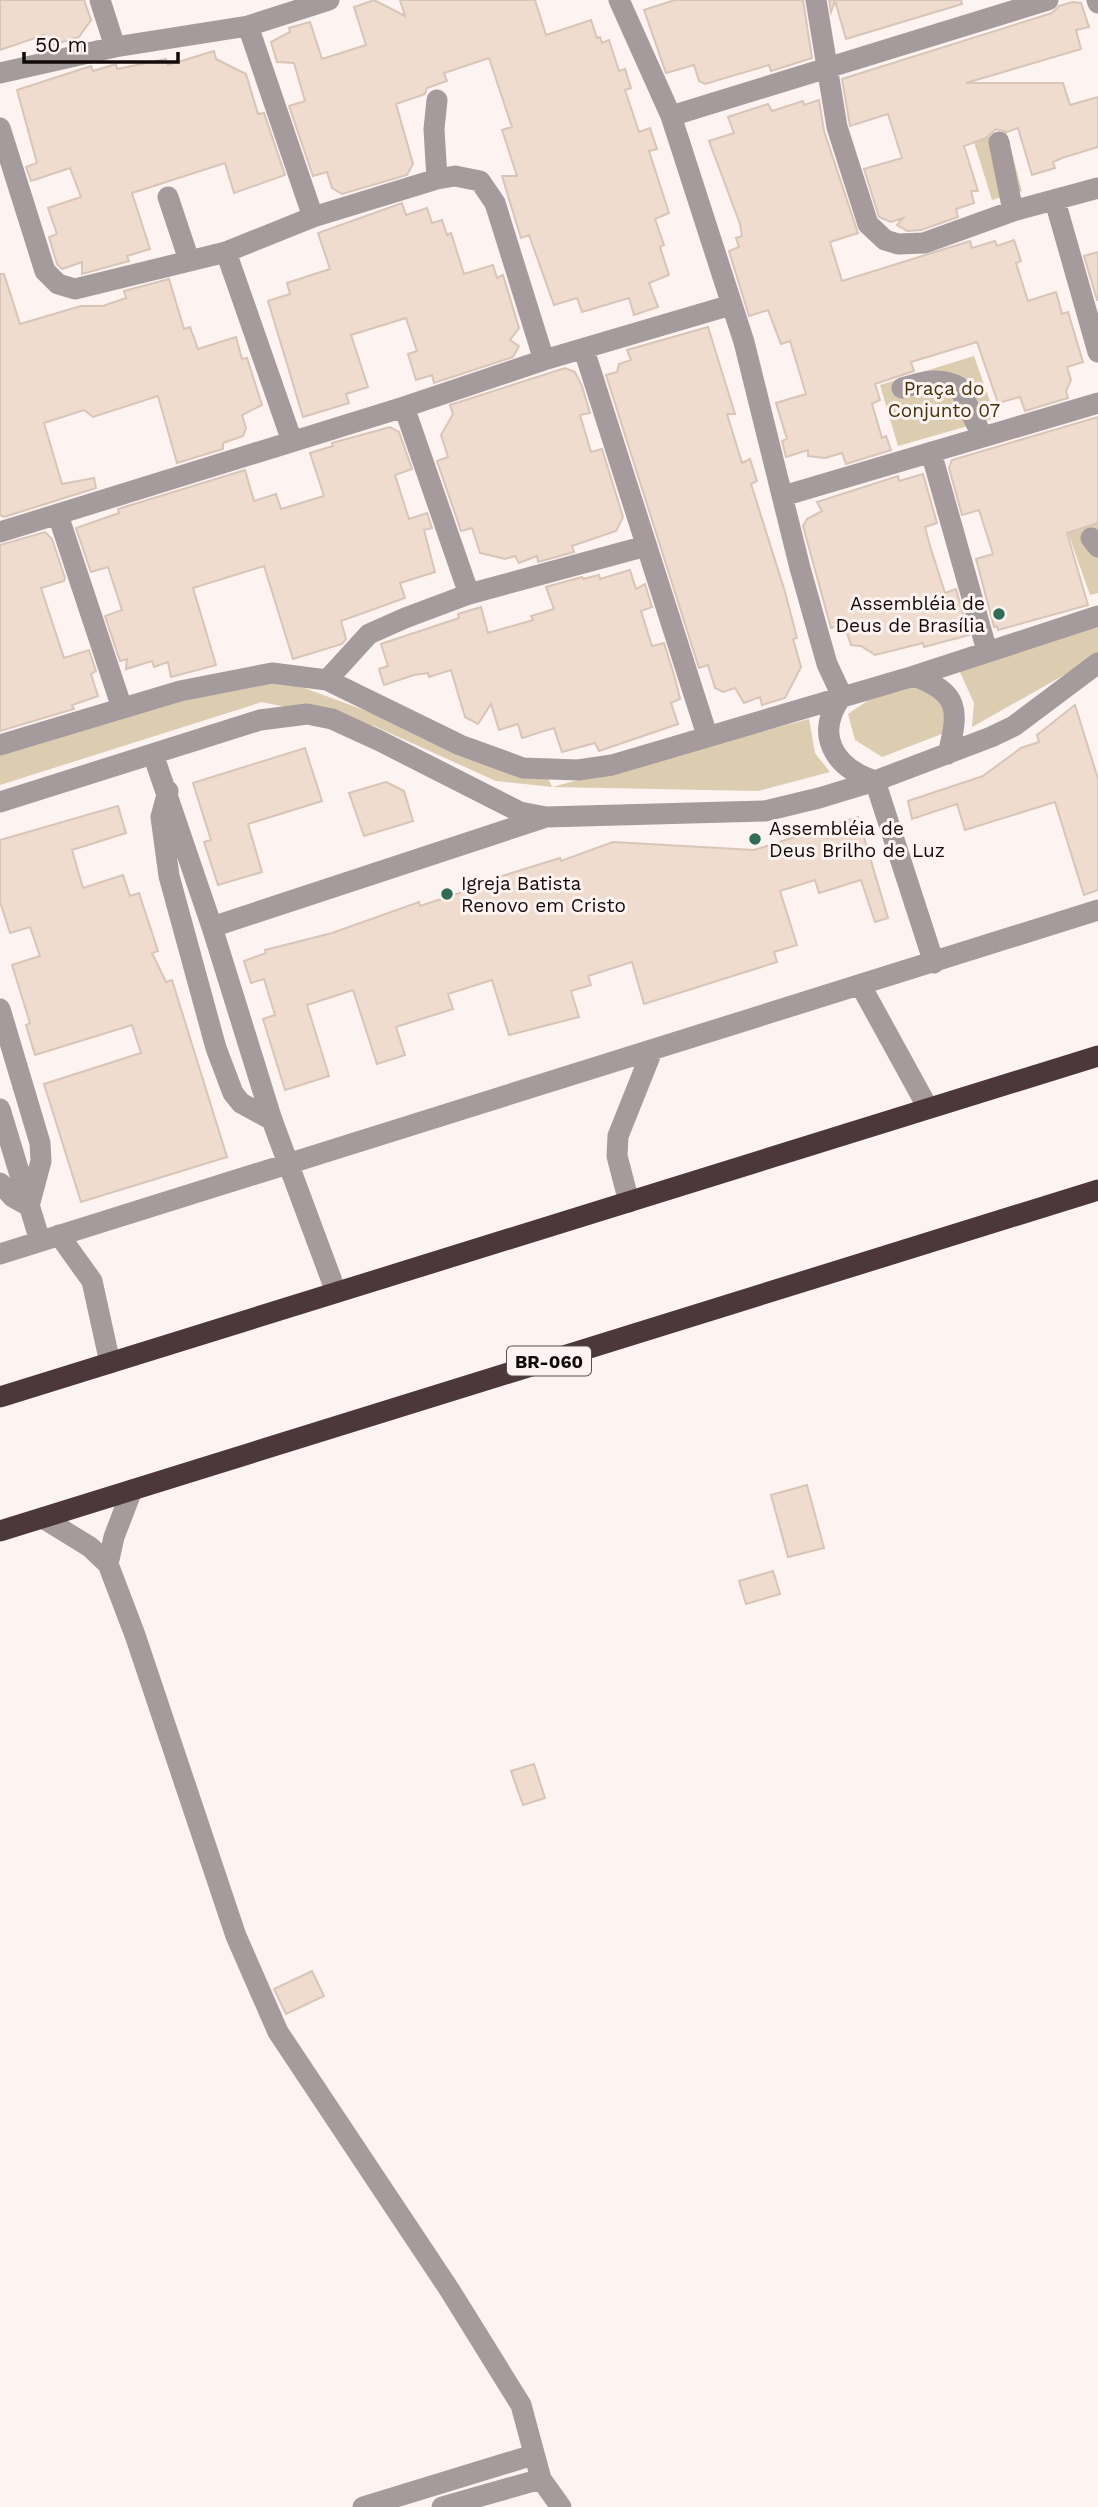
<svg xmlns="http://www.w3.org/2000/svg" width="1098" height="2507" font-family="'Work Sans',sans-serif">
  <rect width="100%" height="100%" fill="#fdf3f1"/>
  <path fill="#dccdb0" d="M1006 131 1022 191 992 200 974 142Z
    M974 356 996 418 898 446 880 385Z
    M1098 521V593L1090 595 1067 530Z
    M1098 625V656L972 727 974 703 959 670Z
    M272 676 548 778 552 787 809 719 815 753 830 772 758 791 552 787 496 781 374 726 262 702 0 785V755L168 699Z
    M921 684 942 698 947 732 882 757 855 740 848 714 882 691Z"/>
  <path fill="#efdcce" stroke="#d8c5b8" stroke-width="2" d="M0 0H84L91 20 79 37 49 46 44 35 0 50Z
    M374 0 405 16 400 0H535L546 35 591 20 597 38 600 37 602 43 609 40 619 71 625 69 631 88 625 90 639 132 650 128 657 149 649 151 669 213 655 219 664 245 660 247 669 275 649 283 658 307 634 315 629 298 582 312 577 298 554 305 529 235 521 238 502 176H517L502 130 512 127 489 58 444 73 447 81 427 88 425 94 396 104 413 164 407 175 342 194 332 188 327 172 313 176 289 106 305 101 294 63 277 62 271 42 290 32 289 28 310 22 322 59 366 45 354 7Z
    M675 0H803L812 58 771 71 769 65 705 84 699 81 694 65 666 73 644 10Z
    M829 0H961L962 4 846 39 835 1 831 12Z
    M1073 2 1081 3 1089 27 1076 30 1081 49 966 83H1063L1070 105 1098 97V147L1062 158 1053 162 1055 168 1032 175 1018 128 1007 132 996 129 986 138 964 146 978 191H971L974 203 956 209 958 217 921 230 907 231 897 225 903 218 891 222 879 217 864 169 902 158 888 114 850 126 842 79 1052 13 1059 6Z
    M214 51 216 59 246 74 258 114 264 113 285 175 234 193 225 163 132 193 150 249 127 256 129 261 82 274V262L62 269 57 264 49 237 57 234 48 208 81 197 70 168 31 181 26 167 37 163 17 90 91 66 93 71 116 64 117 69 166 59 168 65Z
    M819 100 824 131 858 233 830 242 842 281 967 242 970 241 972 248 995 241 997 246 1014 240 1021 261 1016 263 1028 301 1056 292 1062 314 1068 312 1083 362 1067 367 1071 380 1066 391 1068 398 1025 411 1020 397 998 403 977 342 911 362 914 371 875 384 880 400 872 404 882 438 886 436 891 450 846 464 842 453 825 458 808 456V450L786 457 782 441 787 439 776 403 806 394 790 341 781 344 768 310 749 316 729 251 739 247 736 238 742 236 740 224 709 141 734 133 728 117 768 104 772 111 803 101 804 105Z
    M402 203 406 215 427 208 432 223 442 220 447 235 451 233 464 274 493 265 497 278 503 275 519 328 510 340 519 346 513 357 434 383 432 375 416 380 408 354 417 351 406 318 351 335 368 387 346 394 349 403 303 417 268 301 290 294 287 283 330 269 318 233Z
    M1098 252V300H1097L1084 256Z
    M0 274H4L20 324 81 306H103L126 298 124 291 169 279 184 329 190 327 198 349 236 337 242 359 247 358 262 405 242 415 246 428 243 436 223 443V449L177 463 158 396 93 417 84 410 44 423 62 484 94 478 96 488 4 517 0 515Z
    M708 327 735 414H727L742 463 750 459 757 481 751 484 785 592 797 638 793 639 801 667 785 698 762 705 760 697 744 703 735 688 723 692 715 688 708 665 699 668 606 375 617 372 619 364 631 360 627 350Z
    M565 368 575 372 582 386 590 413 580 415 591 452 602 449 623 517 616 531 572 546 574 552 538 562 537 556 519 563 515 556 505 559 480 553 472 528 461 531 437 461 448 457 441 435 453 414 450 405Z
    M1098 417V523L1067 533 1088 605 998 630 997 626 994 627 976 559 993 554 979 510 962 515 949 468 952 460Z
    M390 427 399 432 412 469 395 475 409 519 427 513 432 528 424 530 435 572 400 583 405 598 341 621 346 639 342 644 293 659 264 566 193 588 216 665 171 677 168 662 154 667 152 661 126 669 127 659 120 661 105 616 122 610 108 567 91 572 76 528 119 513 118 509 245 470 254 501 276 494 281 509 324 496 310 453 333 446 332 443Z
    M923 474 937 523 925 527 930 546 945 593 956 589 969 635 924 647 923 643 875 655 861 646 851 645 844 624 831 628 803 526 807 519 822 511 817 502 898 476 899 481Z
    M45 532 52 539 65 578 64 581 41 588 64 658 89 650 96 671 91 674 98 696 72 705 74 709 0 731V545Z
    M630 570 636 589 645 584 652 607 641 611 652 646 664 643 675 678 680 699 671 703 678 724 599 751 595 743 562 752 554 728 522 738 518 724 499 730 491 704 478 724 465 717 451 670 429 677 428 673 414 675 384 685 379 669 388 666 381 644 459 618 458 614 481 607 488 633 533 620 531 616 554 609 546 587 582 577 583 579 599 575 600 579Z
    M1075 705 1098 779V890L1084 895 1055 802 965 830 957 804 912 819 908 801 983 776 1021 748 1039 742 1037 735Z
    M305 748 322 801 248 824 262 872 218 885 204 842 211 840 193 783Z
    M386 782 404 791 413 821 364 836 349 793Z
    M118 806 126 833 72 850 83 888 123 875 130 896 139 893 158 951 152 953 166 982 172 980 227 1157 81 1202 44 1084 141 1053 132 1025 35 1055 26 1025 30 1023 12 965 40 956 30 927 10 933 0 902V840Z
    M858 817 888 918 875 922 861 880 819 893 815 880 780 891 797 945 774 952 777 962 644 1004 632 962 588 976 591 985 571 991 579 1017 509 1035 492 980 448 994 453 1009 396 1027 405 1055 377 1064 353 990 307 1005 329 1076 285 1090 263 1019 275 1015 264 979 251 983 244 961 266 953 265 950 332 933 419 902 420 906 487 884 486 881 560 858 561 861 613 842 754 850Z
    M807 1485 824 1548 788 1557 771 1495Z
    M773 1571 780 1594 746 1604 739 1581Z
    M534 1764 545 1798 523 1805 511 1771Z
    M312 1971 324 1996 286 2014 274 1989Z"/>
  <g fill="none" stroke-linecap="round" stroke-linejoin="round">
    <path stroke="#a59a9c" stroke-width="21" d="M100 0 115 47
      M619 0 671 116 744 342 800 568 827 664 842 696C814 734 833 767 875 781L934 963
      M816 0 837 127 868 224 885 240 898 244 924 243 1013 211 1098 188
      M1097 0 1098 3
      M248 26 313 217
      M0 73 115 47 248 26 329 0
      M437 100 434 129 437 179
      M671 116 1048 0
      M0 128 45 271 58 284 75 289 226 252 313 217 437 179 455 176 480 181 495 203 544 360
      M999 142 1013 211
      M168 197 189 260
      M1055 201 1098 352
      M226 252 292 441
      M584 350 707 735
      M902 388C921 382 941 376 959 387L982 436
      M404 407 469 594
      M931 452 987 651
      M783 496 1098 403
      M58 515 122 708
      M0 532 404 407 544 360 731 305
      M1091 538 1098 547
      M914 676C960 693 959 710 948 754
      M327 680 369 634 405 618 469 594 646 546
      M0 745 180 691 272 673 327 680 460 745 523 768 578 770 612 765 914 676 1098 616
      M153 754 212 927 272 1120 336 1292
      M168 791 161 817 169 876 216 1048 233 1093 241 1103 272 1120
      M0 802 260 720 307 714 332 719 380 741 520 812 546 817 765 811 819 798 875 781 991 737 1014 726 1098 663
      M212 927 543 818
      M861 986 928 1108
      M0 1009 40 1143 41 1161 29 1206 13 1197 0 1183
      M0 1109 40 1241
      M629 1202 617 1156 618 1136 652 1051
      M59 1235 92 1281 110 1363
      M0 1254 1098 910
      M43 1518 90 1547 108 1564 135 1635 236 1936 278 2032 449 2289 521 2405 541 2479 561 2507
      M108 1564 114 1537 132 1490
      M363 2507 533 2455
      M442 2507 541 2479"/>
    <path stroke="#4b373c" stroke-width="21" d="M0 1397 1098 1056
      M0 1531 1098 1190"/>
  </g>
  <g fill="#316c56" stroke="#fdf3f1" stroke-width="2.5">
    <circle cx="999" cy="614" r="7"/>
    <circle cx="755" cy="839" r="7"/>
    <circle cx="447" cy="894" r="7"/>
  </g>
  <g text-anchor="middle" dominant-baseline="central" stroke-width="6" stroke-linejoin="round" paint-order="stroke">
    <rect fill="#fdf3f1" stroke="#58504f" stroke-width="2" x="507" y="1346.5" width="84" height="29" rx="5"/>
    <g font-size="18" font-weight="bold" fill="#120a09">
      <text x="549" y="1361">BR-060</text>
    </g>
    <g font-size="19" fill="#433209" stroke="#fdf3f1">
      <text x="944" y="388">Praça do<tspan x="944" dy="22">Conjunto 07</tspan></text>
    </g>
    <g font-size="19" fill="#120a09" stroke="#fdf3f1" text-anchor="start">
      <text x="985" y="603" text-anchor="end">Assembléia de<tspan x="985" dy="22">Deus de Brasília</tspan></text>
      <text x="769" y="828">Assembléia de<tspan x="769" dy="22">Deus Brilho de Luz</tspan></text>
      <text x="461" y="883">Igreja Batista<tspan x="461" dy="22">Renovo em Cristo</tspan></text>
    </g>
  </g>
  <path d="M24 52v10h154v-10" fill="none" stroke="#120a09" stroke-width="3.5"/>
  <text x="35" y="52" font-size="21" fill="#120a09" stroke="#fdf3f1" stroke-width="5" paint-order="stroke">50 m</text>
</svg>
